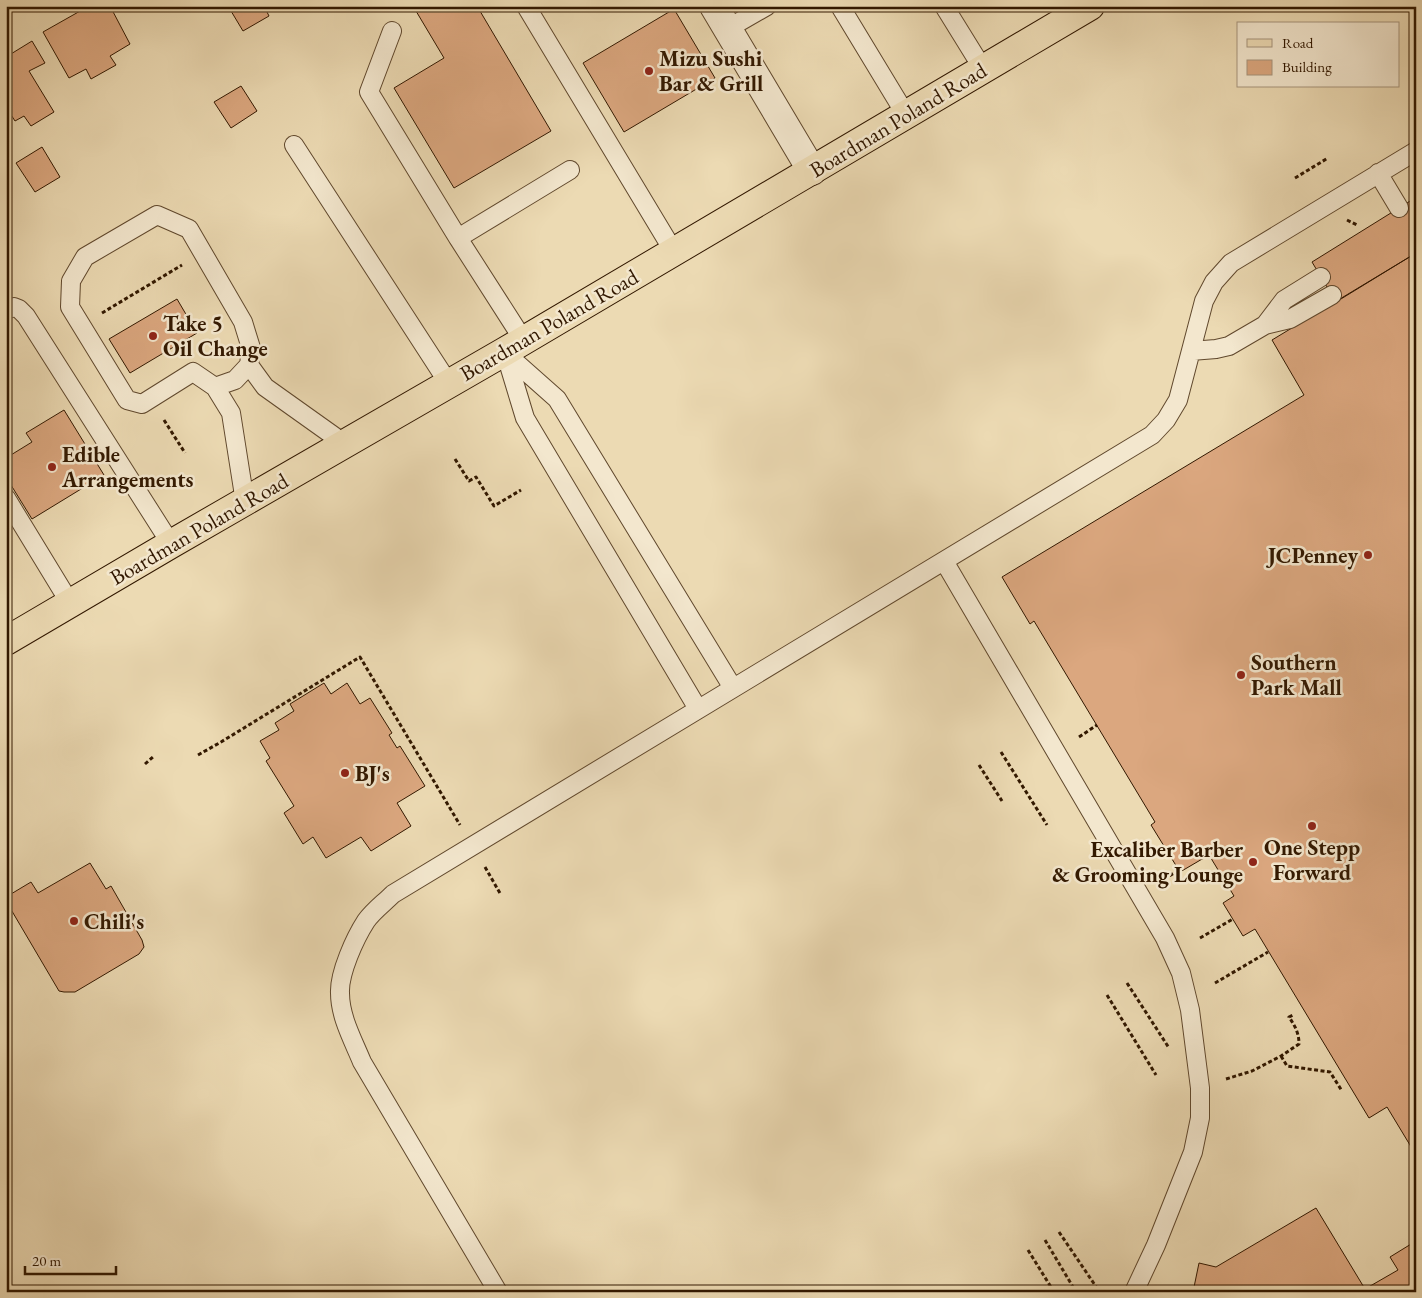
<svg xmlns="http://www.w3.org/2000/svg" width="1422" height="1298" font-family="'EB Garamond',serif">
  <rect width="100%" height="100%" fill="#ecdab3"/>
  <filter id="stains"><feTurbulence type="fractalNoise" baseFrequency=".004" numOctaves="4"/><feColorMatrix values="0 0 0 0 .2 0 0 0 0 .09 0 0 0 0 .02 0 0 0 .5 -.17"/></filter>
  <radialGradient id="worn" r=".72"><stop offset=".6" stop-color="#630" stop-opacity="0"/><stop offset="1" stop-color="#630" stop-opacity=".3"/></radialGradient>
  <path fill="#dba77f" stroke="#321800" d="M89 6H110L130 44 110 56 116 65 91 79 86 69 69 78 43 32Z
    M228 6H264L269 16 243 31Z
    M413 6H477L551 131 454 188 394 88 444 58Z
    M674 9 715 78 624 132 583 63Z
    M32 41 45 63 29 71 54 112 31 126 24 116 15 121 6 107V57Z
    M241 86 257 111 231 128 214 102Z
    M42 147 60 177 35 192 16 163Z
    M1415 198 1416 253 1336 302 1312 262Z
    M1416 253V1155L1387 1107 1369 1118 1255 929 1243 936 1223 903 1234 896 1209 855 1180 872 1151 825 1155 822 1034 621 1030 624 1002 577 1304 395 1272 340Z
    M177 299 197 333 130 373 109 339Z
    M64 410 104 475 32 519 6 477V458L32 442 26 433Z
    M324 683 331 694 347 683 360 704 370 698 392 733 389 735 397 748 400 746 425 786 397 803 411 826 371 851 361 837 326 858 313 837 303 844 284 813 294 806 266 761 270 758 260 741 279 730 275 723 294 711 290 704Z
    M90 863 106 889 111 886 142 940 144 947 139 954 75 992H64L59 991 6 901V897L31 882 38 893Z
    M1316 1208 1365 1289 1398 1270 1390 1257 1416 1241V1292H1193L1199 1263 1216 1267Z"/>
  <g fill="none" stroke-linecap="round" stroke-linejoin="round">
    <defs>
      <path id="service" d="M526 6 674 252
        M840 6 906 115
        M944 6 983 69
        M727 29 767 6
        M392 31 369 92 458 238 524 341
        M294 145 449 384
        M1378 173 1399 208
        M157 215 189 229 243 322 251 348 249 365 235 380 215 387 193 372 142 404 127 400 70 307 71 281 85 257Z
        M458 238 570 170
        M6 310 14 307 19 309 26 316 171 544
        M1265 325 1284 300 1321 277
        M1191 351 1216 349 1229 346 1265 325 1290 319 1332 295
        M504 352 557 399 733 688
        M505 352 525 418 698 709
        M249 365 265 387 345 444
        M215 387 231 413 245 502
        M6 498 70 603
        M944 561 1165 938 1181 973 1190 1010 1200 1088V1118L1193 1152 1156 1245 1134 1292
        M498 1292 362 1062C353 1040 340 1017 340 993 339 973 355 938 366 921 373 911 384 903 393 894L1152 435 1166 420 1178 400 1204 301 1214 282 1231 263 1416 151"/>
      <path id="minor" d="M714 6 812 171"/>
      <path id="primary" d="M6 641 171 544 504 352 1090 6"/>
    </defs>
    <use href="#service" stroke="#60482d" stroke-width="20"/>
    <use href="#minor" stroke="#60482d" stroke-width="30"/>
    <use href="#primary" stroke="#321800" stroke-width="30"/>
    <path stroke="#321800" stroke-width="3" stroke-dasharray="4 2.5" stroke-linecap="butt" d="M1295 178 1328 158
      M1347 220 1357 225
      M102 313 182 265
      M164 420 185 453
      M455 459 469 481 476 477 494 506 521 490
      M1079 737 1097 725
      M1001 752 1047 825
      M198 755 221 742 360 657 460 825
      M145 764 154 756
      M979 765 1002 801
      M485 867 501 895
      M1164 879 1179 870
      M1200 938 1233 919
      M1127 983 1169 1048
      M1215 983 1268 952
      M1107 995 1156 1075
      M1281 1056 1287 1066 1330 1072 1342 1091
      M1226 1079 1252 1071 1281 1056 1299 1044C1299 1033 1295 1026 1289 1017L1293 1015
      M1059 1232 1099 1291 1106 1290
      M1045 1240 1076 1292
      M1028 1250 1054 1292"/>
    <use href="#service" stroke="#f3e7ce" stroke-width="18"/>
    <use href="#minor" stroke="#f3e7ce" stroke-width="28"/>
    <use href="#primary" stroke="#ecdab3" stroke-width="28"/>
  </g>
  <g fill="#8f2418" stroke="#f3e7ce" stroke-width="2">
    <circle cx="649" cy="71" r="5"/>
    <circle cx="153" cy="336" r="5"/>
    <circle cx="52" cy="467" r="5"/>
    <circle cx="1368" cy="555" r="5"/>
    <circle cx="1241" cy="675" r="5"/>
    <circle cx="345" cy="773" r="5"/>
    <circle cx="1312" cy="826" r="5"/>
    <circle cx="1253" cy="862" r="5"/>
    <circle cx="74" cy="921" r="5"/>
  </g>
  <g text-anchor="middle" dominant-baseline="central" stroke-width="5" stroke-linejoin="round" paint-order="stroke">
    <g font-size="22" font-weight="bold" fill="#321800" stroke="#f3e7ce" text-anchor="start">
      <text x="659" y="58">Mizu Sushi<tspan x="659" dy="25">Bar &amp; Grill</tspan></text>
      <text x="163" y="323">Take 5<tspan x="163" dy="25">Oil Change</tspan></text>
      <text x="62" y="454">Edible<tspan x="62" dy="25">Arrangements</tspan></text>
      <text x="1358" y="555" text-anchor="end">JCPenney</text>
      <text x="1251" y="662">Southern<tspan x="1251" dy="25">Park Mall</tspan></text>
      <text x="355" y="773">BJ's</text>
      <text x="1312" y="847" text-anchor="middle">One Stepp<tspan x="1312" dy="25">Forward</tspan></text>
      <text x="1243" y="849" text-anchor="end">Excaliber Barber<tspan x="1243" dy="25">&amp; Grooming Lounge</tspan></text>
      <text x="84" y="921">Chili's</text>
    </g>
    <g font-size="22" fill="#321800" stroke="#f3e7ce">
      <text transform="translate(898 120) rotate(-31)">Boardman Poland Road</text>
      <text transform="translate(549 325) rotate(-30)">Boardman Poland Road</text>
      <text transform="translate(199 529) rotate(-30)">Boardman Poland Road</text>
    </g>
  </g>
  <rect width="1422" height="1298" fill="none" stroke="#ecdab3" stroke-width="25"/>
  <rect x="8" y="8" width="1407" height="1283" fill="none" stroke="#321800" stroke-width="2.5"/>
  <rect x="12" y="12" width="1397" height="1273" fill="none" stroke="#321800"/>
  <rect x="1237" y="22" width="162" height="65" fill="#f3e7ce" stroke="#a6947c"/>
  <rect x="1247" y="39" width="25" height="8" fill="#ecdab3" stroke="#a6947c"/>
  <text x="1282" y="48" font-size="15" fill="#321800">Road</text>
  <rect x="1247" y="60" width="25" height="15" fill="#dba77f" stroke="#a6947c"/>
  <text x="1282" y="72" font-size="15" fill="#321800">Building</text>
  <path d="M25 1266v8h91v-8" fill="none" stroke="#321800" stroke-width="2.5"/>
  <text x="32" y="1266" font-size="15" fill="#321800" stroke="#f3e7ce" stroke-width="4" paint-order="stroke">20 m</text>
  <rect width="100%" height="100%" filter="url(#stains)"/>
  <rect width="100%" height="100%" fill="url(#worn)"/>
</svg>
